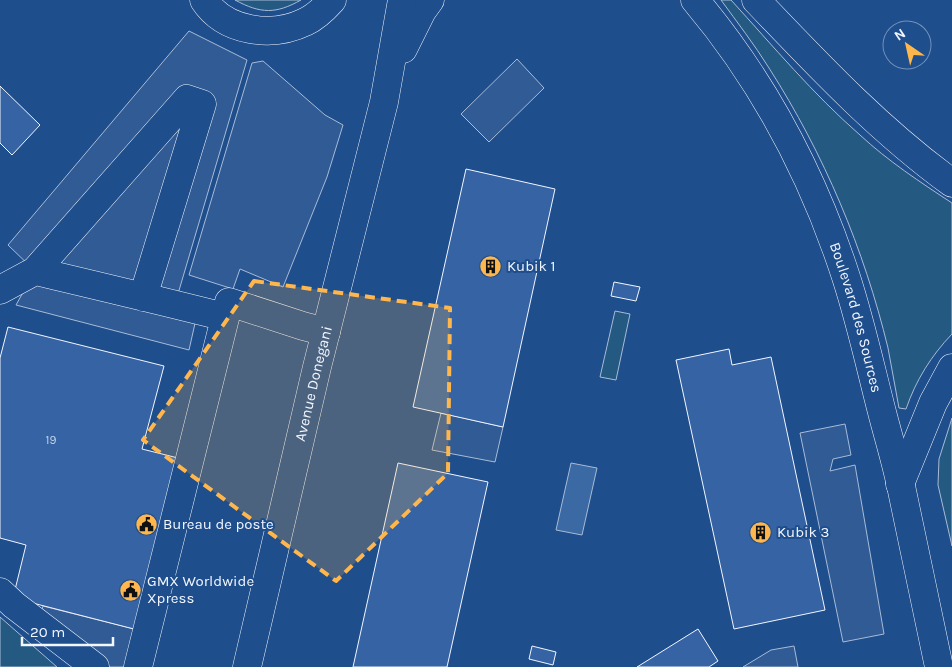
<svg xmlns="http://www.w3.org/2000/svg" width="952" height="667" font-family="Karla,sans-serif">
  <rect width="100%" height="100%" fill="#1f4e8c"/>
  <path fill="#245a82" stroke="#a8bbd7" d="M235 0H301C276 14 261 14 235 0Z
    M721 0H731C773 46 813 94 860 135 888 161 920 182 952 203V334C931 356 916 380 906 409L899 408C895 388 892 368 888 348 864 249 824 154 769 68 754 44 737 22 721 0Z
    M615 311 630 314 616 380 600 377Z
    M952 418V546L938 485 939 459Z
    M0 617 57 667H0Z"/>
  <path fill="#305b95" stroke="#a8bbd7" d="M189 31 247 60 175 304 198 310 189 350 16 305 35 271 8 245Z
    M517 59 544 88 489 142 461 114Z
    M263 61 325 115 343 125 327 177 283 287 240 269 233 289 189 275 252 63Z
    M441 413 503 427 495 462 432 450Z
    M845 424 851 455 833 459 830 471 855 465 884 634 843 642 800 433Z
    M43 606 134 629 125 667H95L37 623Z
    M794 646 798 667H743L771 650Z"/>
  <path fill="#3b69a3" stroke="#a8bbd7" d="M571 463 597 468 582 535 556 530Z"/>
  <path fill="#3563a3" stroke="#f2f6ff" d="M0 86 40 125 12 155 0 143Z
    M466 169 555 189 503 427 413 407Z
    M614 282 640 287 636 301 611 296Z
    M8 327 164 366 142 449 178 458 134 629 13 598 26 545 0 538V358Z
    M729 349 732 365 771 357 825 610 734 629 676 360Z
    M398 463 488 482 447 667H353Z
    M698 629 718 661 709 667H637Z
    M532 646 556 652 553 665 529 659Z"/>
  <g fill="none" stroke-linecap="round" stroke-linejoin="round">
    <defs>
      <path id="minor" d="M204 0C225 32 272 38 305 22 316 17 324 9 332 0
        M0 290 35 271
        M143 297 202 104 187 99 35 271C98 286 162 301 225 317
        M0 592 14 605 95 667
        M138 667 229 302 303 326 326 332"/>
      <g id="major">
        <path id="s1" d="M695 0C764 82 813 175 846 277 861 323 871 370 883 416 889 439 896 462 901 486 914 546 926 607 939 667"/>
        <path d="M756 0C818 65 879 130 952 183"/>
        <path d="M403 49 422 11 430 0"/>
        <path d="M900 484 933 403 952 368"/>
        <path id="s2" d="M247 667 317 367 384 102 402 0"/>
      </g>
    </defs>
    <use href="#minor" stroke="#f2f6ff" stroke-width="29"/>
    <use href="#major" stroke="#f2f6ff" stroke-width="29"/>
    <use href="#minor" stroke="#1f4e8c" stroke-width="28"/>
    <use href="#major" stroke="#1f4e8c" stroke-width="28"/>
  </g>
  <path fill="#ffb74d" fill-opacity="0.2" stroke="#ffb74d" stroke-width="4" stroke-dasharray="10 6" stroke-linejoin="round" d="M254 281 450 308 448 473 336 581 143 440Z"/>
  <defs>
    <symbol id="building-disc" viewBox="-11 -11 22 22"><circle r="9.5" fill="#ffb74d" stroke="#1f4e8c"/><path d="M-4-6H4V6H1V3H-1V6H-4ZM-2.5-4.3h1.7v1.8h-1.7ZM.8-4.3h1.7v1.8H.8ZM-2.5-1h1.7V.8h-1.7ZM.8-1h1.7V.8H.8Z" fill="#111"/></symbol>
    <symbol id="civic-disc" viewBox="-11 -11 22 22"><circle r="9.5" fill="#ffb74d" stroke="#1f4e8c"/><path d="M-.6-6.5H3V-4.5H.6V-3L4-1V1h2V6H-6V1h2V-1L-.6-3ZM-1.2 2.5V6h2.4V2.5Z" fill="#111"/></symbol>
  </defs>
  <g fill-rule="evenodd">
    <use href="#building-disc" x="478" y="254" width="25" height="25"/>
    <use href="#civic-disc" x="134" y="512" width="25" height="25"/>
    <use href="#building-disc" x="748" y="520" width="25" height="25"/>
    <use href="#civic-disc" x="118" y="578" width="25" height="25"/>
  </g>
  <g text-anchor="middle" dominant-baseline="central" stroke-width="4" stroke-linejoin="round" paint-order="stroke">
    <g font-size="12" fill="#c3d1e8">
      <text x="51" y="440">19</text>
    </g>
    <g font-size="15" fill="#f2f6ff" stroke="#1f4e8c" text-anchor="start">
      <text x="507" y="266">Kubik 1</text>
      <text x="163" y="524">Bureau de poste</text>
      <text x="777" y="532">Kubik 3</text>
      <text x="147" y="581">GMX Worldwide<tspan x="147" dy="17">Xpress</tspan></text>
    </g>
    <g font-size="15" fill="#f2f6ff" stroke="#1f4e8c">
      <text stroke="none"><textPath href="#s1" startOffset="359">Boulevard des Sources</textPath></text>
      <text stroke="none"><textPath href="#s2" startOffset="291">Avenue Donegani</textPath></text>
    </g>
  </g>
  <g transform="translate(907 45) rotate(326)"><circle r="24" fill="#1f4e8c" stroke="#7391ba"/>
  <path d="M0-4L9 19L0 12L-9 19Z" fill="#ffb74d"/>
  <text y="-8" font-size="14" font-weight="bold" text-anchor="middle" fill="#f2f6ff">N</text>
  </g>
  <path d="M22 637v8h91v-8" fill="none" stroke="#f2f6ff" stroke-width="2.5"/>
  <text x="30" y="637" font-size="15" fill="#f2f6ff" stroke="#1f4e8c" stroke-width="4" paint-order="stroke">20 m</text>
</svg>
